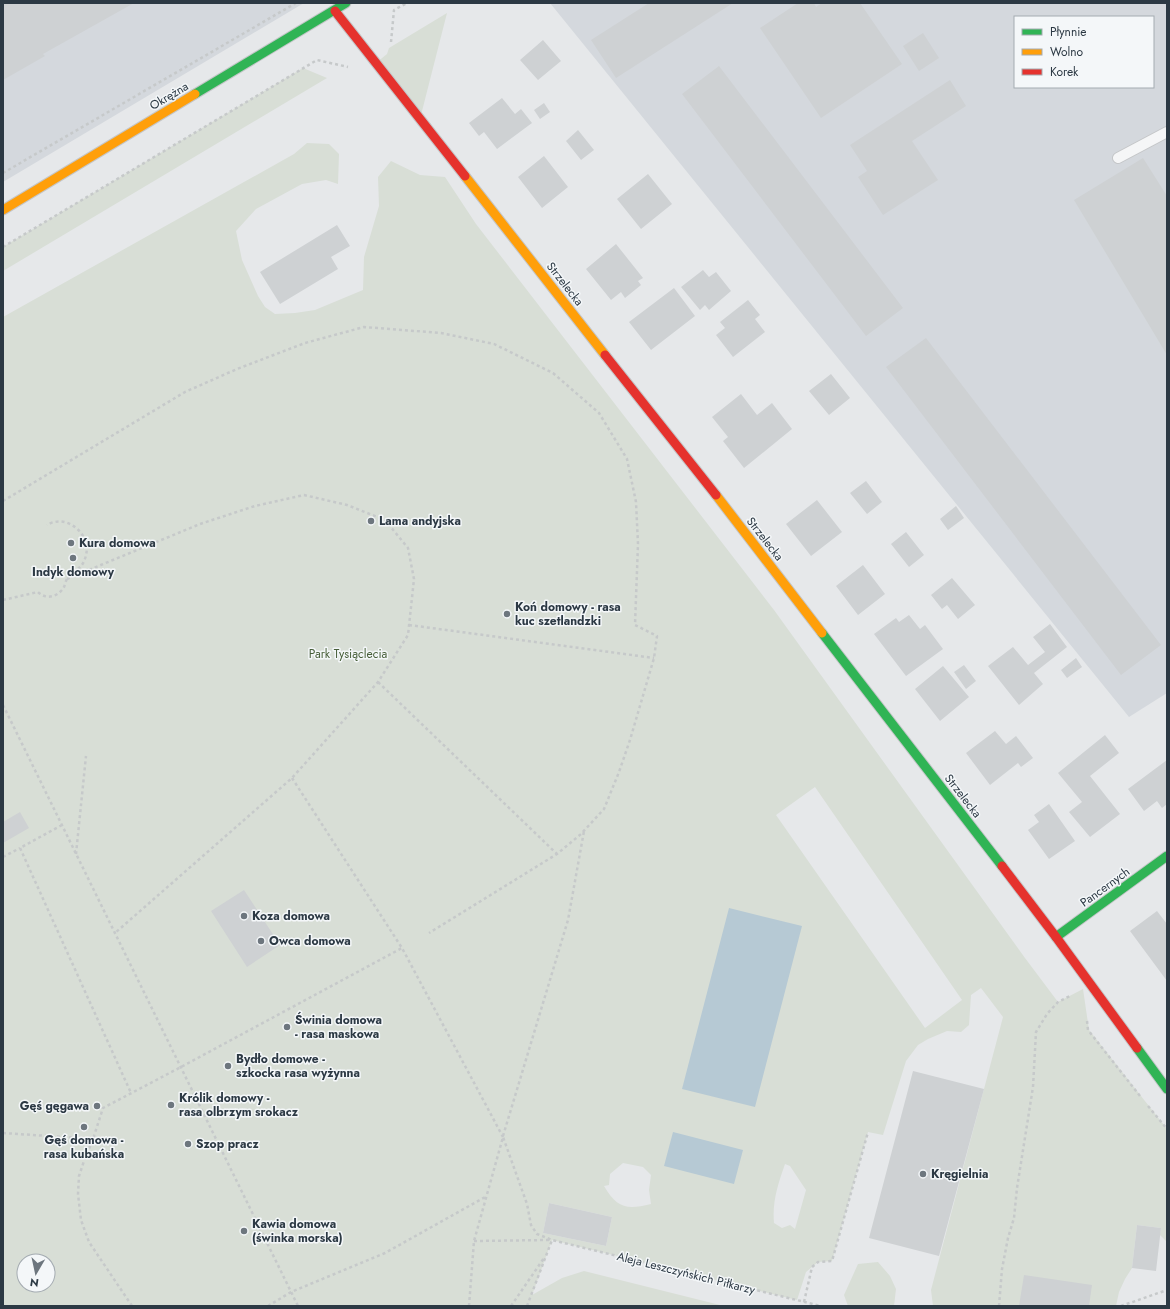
<svg xmlns="http://www.w3.org/2000/svg" width="1170" height="1309" font-family="Jost,sans-serif">
  <rect width="100%" height="100%" fill="#e6e8ea"/>
  <path fill="#d4d8dd" fill-rule="evenodd" d="M3 3H304L3 182Z
    M550 3H1167V693L1129 717ZM1015 17H1153V87H1015Z"/>
  <path fill="#d8ded6" fill-rule="evenodd" d="M447 13 420 119 376 63 387 54 389 48Z
    M303 68 327 78 3 271V247Z
    M307 143 329 144 339 154 338 184 326 180 302 184 256 209 236 231 242 260 258 296 265 307 275 314 295 313 315 310 363 290 364 257 379 206 378 177 391 161 420 175 445 177 476 224 774 610 1025 958 1058 1002 1083 989 1089 1030 1167 1129V1242L1160 1235 1161 1228 1137 1225 1132 1268 1125 1279 1119 1292 1116 1306H933L931 1290 1003 1017 981 988 971 995 969 1025 961 1032 947 1031 928 1039 918 1045 906 1061 883 1135 868 1132 832 1261 818 1262 806 1272 797 1300 552 1240 532 1295 562 1278 584 1271 724 1306H3V317L294 154ZM815 787 962 1000 925 1028 776 815ZM623 1163 643 1167 651 1175 649 1190 651 1204C626 1210 617 1208 604 1186L609 1185 610 1174ZM785 1164 790 1166 806 1190 795 1229 790 1225 782 1228 774 1223C772 1202 778 1184 785 1164ZM549 1203 612 1217 606 1246 543 1233ZM24 1261H48V1285H24Z
    M878 1262 890 1276 896 1289 894 1306H848L844 1295 858 1264Z"/>
  <path fill="#b6c9d4" d="M729 908 802 926 755 1107 682 1089Z
    M673 1132 743 1150 734 1184 664 1166Z"/>
  <path fill="#ced1d3" d="M3 3H134L43 54 45 56 3 80Z
    M649 3H733L616 78 591 40Z
    M798 3H814L816 7 822 3H860L902 64 821 118 760 28Z
    M923 33 939 58 919 71 903 46Z
    M543 40 561 61 538 80 520 60Z
    M719 66 903 308 866 336 682 94Z
    M950 80 966 106 912 141 938 180 883 215 858 177 867 171 850 145Z
    M502 98 515 114 521 109 532 123 497 149 484 132 479 136 469 123Z
    M544 103 550 112 540 119 534 110Z
    M578 130 594 150 581 160 566 141Z
    M544 156 568 187 542 208 518 177Z
    M1143 158 1167 196V355L1074 200Z
    M648 174 672 204 641 229 617 199Z
    M337 225 350 246 331 257 338 269 280 304 260 272Z
    M616 244 643 278 638 281 641 285 625 298 621 292 611 300 586 269Z
    M703 270 709 277 716 272 731 291 709 310 705 305 700 310 681 287Z
    M674 288 695 316 651 350 629 322Z
    M748 300 760 315 755 319 765 332 733 357 716 335 725 328 720 322Z
    M926 338 1161 645 1121 675 886 367Z
    M831 374 850 398 829 415 809 391Z
    M741 394 757 415 772 403 792 429 744 468 723 441 728 437 712 417Z
    M866 481 882 502 867 514 850 493Z
    M817 500 842 532 811 556 786 524Z
    M956 506 964 518 948 530 940 519Z
    M906 532 924 555 909 567 891 544Z
    M863 565 885 594 858 615 836 586Z
    M952 578 975 605 958 619 947 605 942 609 931 595Z
    M909 615 920 629 925 625 943 649 906 676 874 634 896 618 899 622Z
    M1050 624 1067 647 1034 673 1043 684 1019 705 988 666 1013 647 1028 665 1045 652 1033 637Z
    M1076 658 1082 667 1067 678 1061 670Z
    M964 665 976 681 966 689 954 672Z
    M943 666 969 697 940 721 915 689Z
    M995 731 1006 744 1016 736 1033 758 1021 767 1018 763 990 785 966 753Z
    M1105 735 1119 753 1090 776 1120 814 1090 837 1069 812 1082 802 1058 773Z
    M1167 760V804L1162 808 1157 801 1144 811 1128 789Z
    M1049 804 1075 841 1049 859 1028 830 1039 822 1034 815Z
    M20 812 29 828 3 843V822Z
    M244 890 280 945 247 967 211 911Z
    M1157 911 1167 924V981L1130 931Z
    M913 1071 984 1089 939 1256 869 1238Z
    M549 1203 612 1217 606 1246 543 1233Z
    M1137 1225 1161 1228 1156 1271 1132 1268Z
    M1024 1275 1092 1285 1089 1306H1019Z"/>
  <g fill="none" stroke-linecap="round" stroke-linejoin="round">
    <defs>
      <path id="lane" d="M1118 158 1167 132"/>
      <path id="fast" d="M195 94 346 3
        M822 633 1002 866
        M1056 937 1167 856
        M1137 1048 1167 1089"/>
      <path id="slow" d="M465 176 605 355
        M3 210 195 94
        M716 495 822 633"/>
      <path id="jam" d="M335 11 465 176
        M605 355 716 495
        M1002 866 1056 937 1137 1048"/>
    </defs>
    <use href="#lane" stroke="#c4c6c8" stroke-width="12"/>
    <use href="#fast" stroke="#c4c6c8" stroke-width="11"/>
    <use href="#slow" stroke="#c4c6c8" stroke-width="11"/>
    <use href="#jam" stroke="#c4c6c8" stroke-width="11"/>
    <path stroke="#c6c9ca" stroke-width="2.5" stroke-dasharray="3 3" stroke-linecap="butt" d="M391 42 394 10 407 3
      M3 173 296 3
      M3 247 317 60 348 67
      M3 501 185 392 237 369 305 343 364 327 441 333 494 344 553 373 599 413 627 459 636 502 638 544 635 625 657 636 654 658 630 740 619 772 604 809 581 834 557 854 429 933
      M67 579 200 524 255 506 304 495 347 505 385 520 408 548 414 579 408 635 378 682 292 778 115 933
      M3 600 38 592C45 599 55 598 62 590 65 587 65 582 67 579 72 572 81 569 84 561 87 555 88 545 85 540 81 529 67 519 55 522 52 522 49 524 47 525
      M409 625 654 658
      M378 682 557 854
      M3 705 298 1306
      M292 778 402 948 503 1137
      M62 825 20 848 131 1093
      M76 854 86 756
      M3 857 20 848
      M1087 1021 1088 1030 1140 1096
      M1148 1106 1167 1129
      M3 1133 93 1139
      M503 1136 568 920 584 831
      M474 1241 549 1240
      M804 1302 812 1267 818 1262 832 1261 868 1132
      M132 1306 89 1242 81 1220 78 1194 79 1176 84 1161 93 1139 103 1108 181 1067 402 948
      M268 1306 291 1292 385 1253 487 1196
      M469 1306 474 1241 503 1137 527 1204 531 1225 537 1234 552 1240 821 1306
      M511 1306 544 1258
      M527 1306 552 1240
      M999 1306 1002 1269 1008 1238 1014 1218 1017 1188 1033 1087 1036 1032 1047 1014 1058 1002 1070 996
      M1121 1306 1167 1290"/>
    <use href="#lane" stroke="#f5f6f7" stroke-width="10"/>
    <use href="#fast" stroke="#30b455" stroke-width="9"/>
    <use href="#slow" stroke="#ff9f0a" stroke-width="9"/>
    <use href="#jam" stroke="#e5322d" stroke-width="9"/>
  </g>
  <g fill="#6d767e" stroke="#f4f7f9" stroke-width="1.5">
    <circle cx="371" cy="521" r="4"/>
    <circle cx="71" cy="543" r="4"/>
    <circle cx="73" cy="558" r="4"/>
    <circle cx="507" cy="614" r="4"/>
    <circle cx="244" cy="916" r="4"/>
    <circle cx="261" cy="941" r="4"/>
    <circle cx="287" cy="1027" r="4"/>
    <circle cx="228" cy="1066" r="4"/>
    <circle cx="171" cy="1105" r="4"/>
    <circle cx="97" cy="1106" r="4"/>
    <circle cx="84" cy="1127" r="4"/>
    <circle cx="188" cy="1144" r="4"/>
    <circle cx="923" cy="1174" r="4"/>
    <circle cx="244" cy="1231" r="4"/>
  </g>
  <g text-anchor="middle" dominant-baseline="central" stroke-width="3" stroke-linejoin="round" paint-order="stroke">
    <g font-size="12" fill="#2c3944" stroke="#f4f7f9">
      <text transform="translate(169 96) rotate(-31)">Okrężna</text>
      <text transform="translate(565 284) rotate(52)">Strzelecka</text>
      <text transform="translate(765 539) rotate(52)">Strzelecka</text>
      <text transform="translate(963 796) rotate(52)">Strzelecka</text>
      <text transform="translate(1105 887) rotate(-36)">Pancernych</text>
      <text transform="translate(686 1273) rotate(14)">Aleja Leszczyńskich Piłkarzy</text>
    </g>
    <g font-size="12" font-weight="bold" fill="#2c3944" stroke="#f4f7f9" text-anchor="start">
      <text x="379" y="521">Lama andyjska</text>
      <text x="79" y="543">Kura domowa</text>
      <text x="73" y="572" text-anchor="middle">Indyk domowy</text>
      <text x="515" y="607">Koń domowy - rasa<tspan x="515" dy="14">kuc szetlandzki</tspan></text>
      <text x="252" y="916">Koza domowa</text>
      <text x="269" y="941">Owca domowa</text>
      <text x="295" y="1020">Świnia domowa<tspan x="295" dy="14">- rasa maskowa</tspan></text>
      <text x="236" y="1059">Bydło domowe -<tspan x="236" dy="14">szkocka rasa wyżynna</tspan></text>
      <text x="179" y="1098">Królik domowy -<tspan x="179" dy="14">rasa olbrzym srokacz</tspan></text>
      <text x="89" y="1106" text-anchor="end">Gęś gęgawa</text>
      <text x="84" y="1140" text-anchor="middle">Gęś domowa -<tspan x="84" dy="14">rasa kubańska</tspan></text>
      <text x="196" y="1144">Szop pracz</text>
      <text x="931" y="1174">Kręgielnia</text>
      <text x="252" y="1224">Kawia domowa<tspan x="252" dy="14">(świnka morska)</tspan></text>
    </g>
    <g font-size="12" fill="#485f3a" stroke="#f4f7f9">
      <text x="348" y="654">Park Tysiąclecia</text>
    </g>
  </g>
  <rect width="1170" height="1309" fill="none" stroke="#2c3944" stroke-width="8"/>
  <rect x="1014" y="16" width="140" height="72" fill="#f4f7f9" stroke="#a4abb1"/>
  <rect x="1022" y="29" width="20" height="6" fill="#30b455" stroke="#a4abb1"/>
  <text x="1050" y="36" font-size="12" fill="#2c3944">Płynnie</text>
  <rect x="1022" y="49" width="20" height="6" fill="#ff9f0a" stroke="#a4abb1"/>
  <text x="1050" y="56" font-size="12" fill="#2c3944">Wolno</text>
  <rect x="1022" y="69" width="20" height="6" fill="#e5322d" stroke="#a4abb1"/>
  <text x="1050" y="76" font-size="12" fill="#2c3944">Korek</text>
  <g transform="translate(36 1273) rotate(189)"><circle r="19" fill="#f4f7f9" stroke="#a4abb1"/>
  <path d="M0-3L7 15L0 10L-7 15Z" fill="#6d767e"/>
  <text y="-6" font-size="11" font-weight="bold" text-anchor="middle" fill="#2c3944">N</text>
  </g>
</svg>
